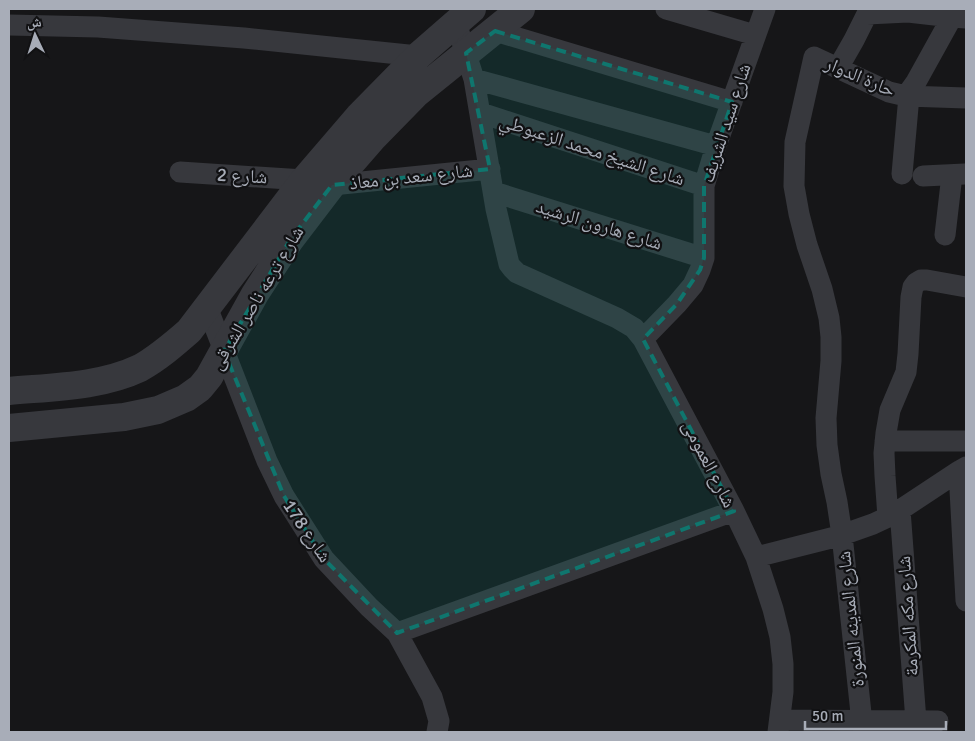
<svg xmlns="http://www.w3.org/2000/svg" width="975" height="741" font-family="Signika,'Noto Naskh Arabic',sans-serif">
  <rect width="100%" height="100%" fill="#161618"/>
  <g fill="none" stroke-linecap="round" stroke-linejoin="round">
    <path stroke="#37383d" stroke-width="21" d="M666 9 755 35
      M456 23 474 79 496 209 509 264 512 268 517 273 617 318 634 328 643 339 734 511 756 557 773 609 780 637 783 664V692L778 732
      M9 25 98 27 244 38 418 56
      M495 31 732 102
      M838 68 854 40 867 14 908 12 952 17
      M474 79 716 146
      M906 96 916 82 952 17 966 18
      M481 113 704 186
      M180 172 304 180
      M902 174 909 96
      M923 176 965 174
      M332 185 490 169
      M494 192 704 258
      M945 235 952 175
      M207 307 267 461 284 496 324 559 369 607 397 633 432 697 439 721 437 732
      M643 339 677 304 693 285 700 270 704 258V186L716 146 765 9
      M885 441H966
      M959 471 966 601
      M900 510 916 721
      M888 517 885 476 884 453 886 433 890 410 906 372 908 354 911 297 913 287 916 283 921 280H927L966 287
      M756 557 839 536 873 524 888 517 900 510 959 471 966 467
      M397 633 734 511
      M780 720 938 721
      M863 732 842 535 837 502 831 474 827 445 826 418 831 361V337L829 318 822 289 807 245 799 214 794 186 795 142 814 57 889 92 906 96 966 98"/>
    <path stroke="#37383d" stroke-width="28" d="M9 391C52 387 100 387 140 368 158 358 173 345 189 331L304 180 359 116 418 56 472 9
      M9 428 124 417 158 410 186 398 200 388 209 377 255 294 290 240 332 185 372 139 417 93 521 9"/>
  </g>
  <path fill="#0f766e" fill-opacity="0.2" stroke="#0f766e" stroke-width="4" stroke-dasharray="10 6" stroke-linejoin="round" d="M495 31 732 102 704 186V258L700 270 677 304 643 339 734 511 397 633 324 559 284 496 224 351 290 240 332 185 490 169 466 53Z"/>
  <g text-anchor="middle" dominant-baseline="central" stroke-width="4.5" stroke-linejoin="round" paint-order="stroke">
    <g font-size="19" fill="#a8adb8" stroke="#111113">
      <text transform="translate(860 77) rotate(23)">حارة الدوار</text>
      <text transform="translate(726 123) rotate(-72)">شارع سيد الشريف</text>
      <text transform="translate(592 150) rotate(18)">شارع الشيخ محمد الزعبوطي</text>
      <text transform="translate(242 176) rotate(3)">شارع 2</text>
      <text transform="translate(411 177) rotate(-6)">شارع سعد بن معاذ</text>
      <text transform="translate(599 225) rotate(17)">شارع هارون الرشيد</text>
      <text transform="translate(257 298) rotate(-59)">شارع ترعه ناصر الشرقى</text>
      <text transform="translate(709 464) rotate(63)">شارع العمومى</text>
      <text transform="translate(307 531) rotate(56)">شارع 178</text>
      <text transform="translate(908 616) rotate(-94)">شارع مكه المكرمة</text>
      <text transform="translate(851 619) rotate(-96)">شارع المدينه المنورة</text>
    </g>
  </g>
  <rect width="975" height="741" fill="none" stroke="#a8adb8" stroke-width="20"/>
  <g transform="translate(35 35) rotate(356)" stroke="#111113" stroke-width="4" paint-order="stroke">
  <path d="M0-4L9 19L0 12L-9 19Z" fill="#a8adb8"/>
  <text y="-8" font-size="14" font-weight="bold" text-anchor="middle" fill="#a8adb8">ش</text>
  </g>
  <path d="M805 721v8h141v-8" fill="none" stroke="#a8adb8" stroke-width="2.5"/>
  <text x="812" y="721" font-size="15" fill="#a8adb8" stroke="#111113" stroke-width="4" paint-order="stroke">50 m</text>
</svg>
